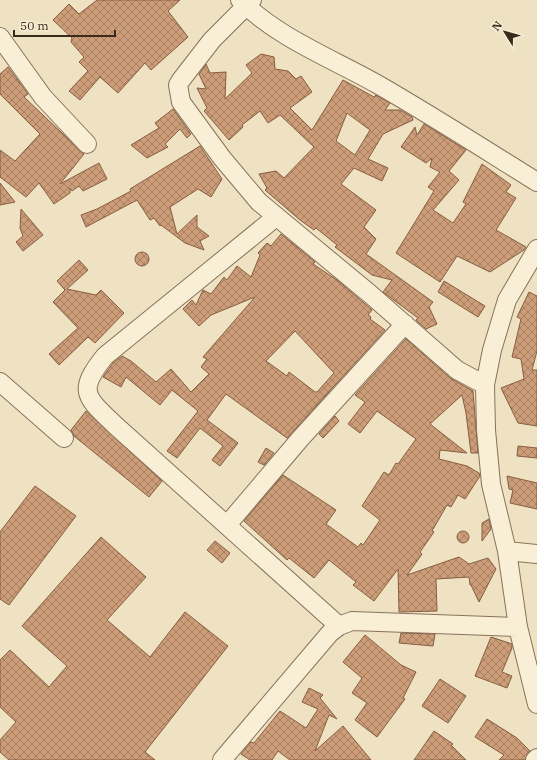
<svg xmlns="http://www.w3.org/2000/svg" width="537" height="760" font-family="'IBM Plex Serif',serif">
  <defs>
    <pattern id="building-cross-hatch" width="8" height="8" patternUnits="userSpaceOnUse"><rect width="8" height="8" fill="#cc9d78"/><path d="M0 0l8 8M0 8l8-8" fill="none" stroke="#a78062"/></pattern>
  </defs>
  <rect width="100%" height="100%" fill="#eee2c2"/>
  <path fill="url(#building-cross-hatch)" stroke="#875d3f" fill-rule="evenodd" d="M97 0H180L168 11 188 37 151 70 145 63 118 93 100 77 80 100 69 91 88 71 79 62 84 57 71 42 72 38 53 20 69 4 79 14Z
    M261 54 274 57 275 69 288 71 296 79 301 76 312 92 290 108 312 130 343 80 374 97 376 95 390 103 385 110H400L412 117 413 120 383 134 368 159 388 168 382 181 354 168 341 184 376 210 364 227 376 239 366 254 433 302 429 307 437 324 426 329 416 320 418 318 383 292 392 280 372 275 335 247 337 245 316 228 314 230 300 220 265 190 267 188 259 174 276 171 284 178 314 147 280 115 268 123 260 111 242 125 243 127 229 140 204 111 207 108 197 88 206 89 199 74 206 64 210 73 226 72 225 99 252 73 246 65ZM347 113 370 130 355 155 336 141Z
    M8 67 28 94 24 97 84 154 60 184 99 163 107 179 83 191 79 186 72 191 70 188V193L54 204 39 183 26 197 0 177V150L15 161 40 134 0 94V74Z
    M173 109 191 134 187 138 180 129 165 144 168 147 147 158 131 145 159 128 155 123Z
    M424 124 466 150 449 171 459 180 433 210 453 223 466 204 463 202 482 164 511 185 506 192 516 198 496 230 526 247 524 250 490 272 457 256 440 282 396 253 434 191 428 187 440 172 430 167 432 158 426 163 401 147 415 127 417 135Z
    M200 146 222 179 211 197 198 189 170 207 177 234 197 215V227L209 236 200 241 204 250 185 243 161 225 160 226 154 218 150 220 137 200 86 227 81 215 97 209 131 191 130 189Z
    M0 183 15 202 0 205Z
    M21 209 43 235 23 251 16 242 23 236 20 228Z
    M281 234 315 262 313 264 337 280 372 310 368 315 371 317 370 319 385 330 287 438 226 394 207 420 238 443 220 466 212 460 223 446 200 428 177 458 167 451 198 411 172 390 160 405 126 377 121 387 103 377 113 363 122 356 131 361 156 382 171 369 191 392 209 374 201 367 207 359 203 357 255 297 211 315 199 326 183 309 192 300 196 305 203 290 211 294 224 277 227 280 237 266 251 277 260 255 258 253 267 243 271 246ZM295 331 334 373 317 392H315L289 372 287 376 266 361Z
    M135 259a7 7 0 1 1 14 0a7 7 0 1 1-14 0Z
    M79 260 88 270 67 289 96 295 101 290 124 313 95 343 88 337 59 365 49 354 78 328 53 302 65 290 57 281Z
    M444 281 485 306 478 317 438 292Z
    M529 292 537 296V351L532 370H537V426L518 423 501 388 524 379 521 359 512 357 521 319 517 317Z
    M406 339 450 378 473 391 478 453H471L466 413 462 395 430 424 467 453 440 450 439 459 467 466 479 473 480 476 465 499 458 495 451 507 447 505 432 531 434 532 420 552 422 554 407 575 459 557 469 564 488 558 496 569 479 602 471 585H470L469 577 436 579 437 611 399 612 398 569 374 601 353 585 356 582 329 560 314 578 289 558 287 560 244 521 283 475 336 510 326 524 358 547 361 543 363 545 380 520 362 506 384 472 389 475 396 463 398 464 416 439 377 411 360 433 348 424 365 402 355 395Z
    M86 411 162 481 149 497 74 436 71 430Z
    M335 416 339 421 323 438 319 434Z
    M518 446 537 448V458L517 456Z
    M266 448 274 453 264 465 258 462Z
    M507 476 537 483V509L510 503 513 490 509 489Z
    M35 486 76 516 9 605 0 599V532Z
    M489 519 491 529 482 541V523Z
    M457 537a6 6 0 1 1 12 0a6 6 0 1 1-12 0Z
    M101 537 146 577 107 620 150 657 185 612 228 646 145 752 155 760H9L0 752V740L16 722 0 707V660L10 650 49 687 67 666 22 626Z
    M215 541 230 553 222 563 207 550Z
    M401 633 435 634 433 646 399 643Z
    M365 635 401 665 416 672 403 698 405 699 377 737 355 720 367 703 352 693 362 678 343 662Z
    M491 637 512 644V648L502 672 512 676 507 688 475 676Z
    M440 679 466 696 448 723 422 706Z
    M309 688 323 695 320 698 337 719 329 715 315 751 343 726 371 760H290L278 751 272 760H250L241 754 251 742 254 743 280 711 306 728 318 709 302 702Z
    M487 719 517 738 530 751 525 760H499L504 755 475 737Z
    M434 731 453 744 451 745 466 760H414Z"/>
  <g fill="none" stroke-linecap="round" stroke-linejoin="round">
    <defs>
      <path id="minor" d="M240 0C278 38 331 58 377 84 431 115 484 149 537 182
        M252 0 212 40 181 80 178 85 181 102 222 158 259 202 370 294 457 370 485 385
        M0 37 43 97 87 144
        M276 217 105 356C76 392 86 397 116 426L339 626
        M537 249 507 300 492 350 485 385 486 430 491 484 507 551 518 627 537 704
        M0 382 64 438
        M227 525 300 439 405 324
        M507 551 537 554
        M222 760 330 633 339 626 352 621 518 627
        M535 760 537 758"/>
    </defs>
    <use href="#minor" stroke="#88735a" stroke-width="20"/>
    <use href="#minor" stroke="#f9efd6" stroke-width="18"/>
  </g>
  <g transform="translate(505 32) rotate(307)" stroke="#f5ecd2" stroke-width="3" paint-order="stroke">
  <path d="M0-3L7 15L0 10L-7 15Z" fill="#382b1e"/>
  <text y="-6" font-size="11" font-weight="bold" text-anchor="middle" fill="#382b1e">N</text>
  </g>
  <path d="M14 30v6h101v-6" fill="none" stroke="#382b1e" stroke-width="2"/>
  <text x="20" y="30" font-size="12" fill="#382b1e" stroke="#f5ecd2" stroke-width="3" paint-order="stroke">50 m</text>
</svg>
